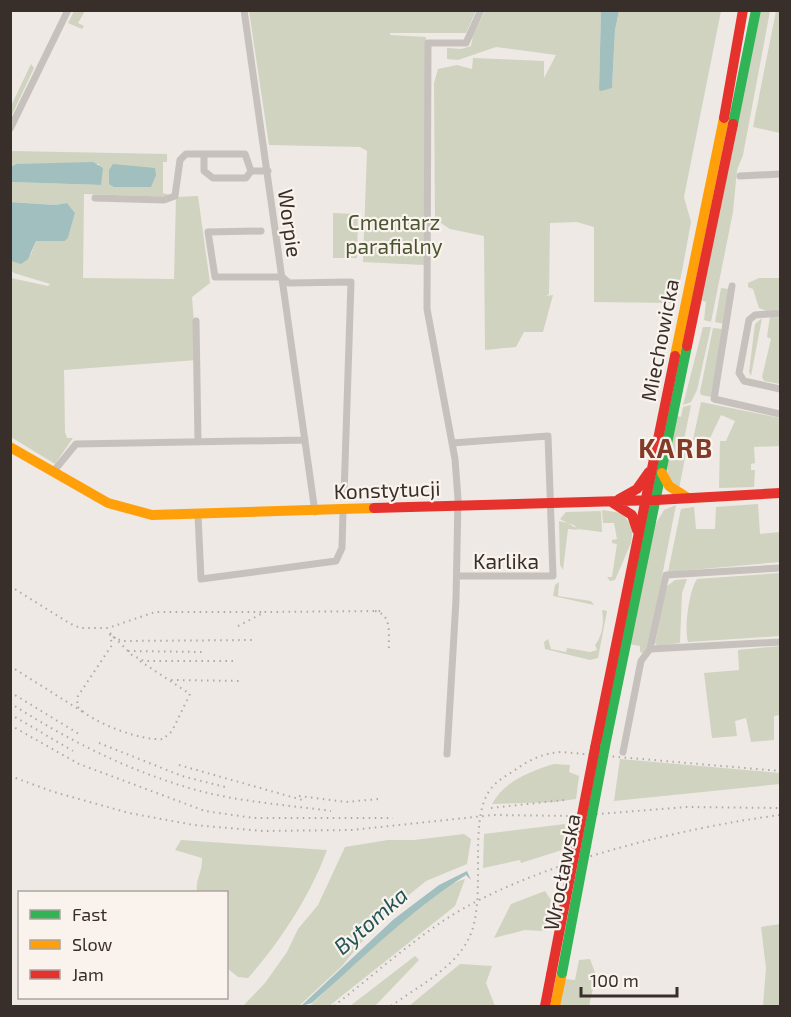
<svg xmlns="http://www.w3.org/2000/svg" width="791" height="1017" font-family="'Exo 2',sans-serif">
  <rect width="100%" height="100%" fill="#eee9e4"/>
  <path fill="#d0d3bf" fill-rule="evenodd" d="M74 11H85L78 23 84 26 82 29 68 23Z
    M249 11H476L466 33H390V35L426 37 424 265 363 262 367 151 360 147 269 145Z
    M485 11H601L599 90 612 88 615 30 619 11H721L684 197 691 222 676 303 594 302V227L577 222 550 223 549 294 546 296 553 295 543 332H524L516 347 485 350 484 236 450 229 435 219 434 83 438 69 457 65 472 69 473 58 544 61V78L556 55 496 47 458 60 447 59V48L461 49 471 46 473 36Z
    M758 11H770L743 155 737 170 733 212 711 322 704 320 706 302 701 300Z
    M776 11H780V133L753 127Z
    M31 64 34 68 11 117V106Z
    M11 151 167 154V162H163V193L176 197 198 196 210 283 192 297 197 360 64 370 65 432 67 438H73L55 464 11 437V278L48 286 50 284 14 273 11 270V261L14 262 31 254 36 241H65L68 238 75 213 67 203 55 205 11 202V182L99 185V164H16L11 167ZM84 194 176 197 174 279 83 278Z
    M333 213 358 214 357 258H333Z
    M759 278H780V309L767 311 759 308 753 289 748 287V283Z
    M721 288 729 289 724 324 715 322Z
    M780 315V384L764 381 762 377 771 339 767 337 770 317Z
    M762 318 751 376 749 372 755 324Z
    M703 327H711L697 390 691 402 683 405Z
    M713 328 723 329 712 397 701 395 700 392Z
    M701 402 780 418V446L754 447 755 463 751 464V470H755L754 487 719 488 720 441H726L735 421 721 415 710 438 693 440Z
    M691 405 683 445 687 447 679 489C656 475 672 437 677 416L681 417 683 407Z
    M758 504 760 534 780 532V562L668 572 681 509 694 507 696 529H715L716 507Z
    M676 505 648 647 643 653 640 652V646L629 644 655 525 664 510Z
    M602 510 622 513 633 528 631 543 615 580 610 581 607 577H612L617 544 612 543V540L617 539 614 523H603Z
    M601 511 602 532 578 529 560 519 566 512Z
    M559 521 574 525 578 530 568 529 563 570 560 565Z
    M780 573V636L688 642C684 629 689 590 697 579Z
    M687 579 682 593 680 643 658 646 655 643 666 587 675 580Z
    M559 582 558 596 591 601 594 605 553 596 555 585Z
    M602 610 607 611 598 658 590 660 545 649 544 642 548 639 551 649 566 652 567 648 590 652 597 650 595 645C603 635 604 622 602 610Z
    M780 646V715L774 716V740L751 742 746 718 735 721 737 736 712 738 704 673 739 670 738 650Z
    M620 759 780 773V784L614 801Z
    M554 764 570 765 569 772 579 776 576 799 554 802 492 804C504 781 531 771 554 764Z
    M565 824V849L521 863 520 860 483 868 484 834Z
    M464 834 471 839 467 864 426 881 383 916 342 966 299 1006H243L265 983 287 952 298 929 318 905 345 847 388 840H414Z
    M181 840 327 850C310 896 280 942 248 978L238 977 227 968 226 892H197C195 880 203 871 202 858L175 850Z
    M465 879 455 906 329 1006H310C346 973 421 890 465 879Z
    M545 891 551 900 545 931 525 930 494 938 511 904Z
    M780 924V1006H763L766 968 761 927Z
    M415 956 419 960 375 1006H350Z
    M590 959 596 975 589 1006H559L564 979 575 980 579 960Z
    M460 964 492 966 486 983 495 1006H409Z"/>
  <path fill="#a1bfbe" d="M601 11H619L615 30 612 88 601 91 599 90Z
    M93 162 103 168 101 185 11 182V167L16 164Z
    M113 164 155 168 156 175 151 187H114L109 184V170Z
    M10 202 55 205 67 203 75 213 68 238 65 241H36L28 259 21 264 11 261Z
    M467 871 471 880 466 875C408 912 363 958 312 1003L301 1006 394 919 439 885Z"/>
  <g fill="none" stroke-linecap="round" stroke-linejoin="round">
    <path stroke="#c7c1bd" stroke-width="7" d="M244 10 315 512
      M10 129 68 10
      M204 154V171L213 178H246L251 171
      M740 176 780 174
      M95 198 164 200 175 196 180 160 186 154H245L251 171H268
      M261 231 208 232 215 277H282L289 283 351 282 344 495
      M732 286 714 399 780 414
      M780 313 755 315 749 320 739 373 744 381 780 389
      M196 321 198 441
      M452 443 548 436 553 576H457
      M53 472 76 444 305 440
      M198 515 201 579 336 561 342 548 343 510
      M650 649 780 642
      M623 752 641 661 650 649 666 575 780 568
      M447 754 456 600 458 499 455 459 427 309 428 43H466L481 10"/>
    <path stroke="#30b455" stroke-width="10" d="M733 124 756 10
      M605 746 687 346"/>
    <path stroke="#ff9f0a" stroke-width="10" d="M675 356 724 118
      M10 447 108 503 152 515 374 508
      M662 473 669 486 688 498
      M555 1006 562 973"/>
    <path stroke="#e5322d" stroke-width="10" d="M724 118 743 10
      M687 346 733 124
      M619 499 637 489 649 472
      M613 503 632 515 637 530
      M374 508 656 500 780 493
      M595 748 675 356
      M545 1006 551 975"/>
    <path stroke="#afaaa7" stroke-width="2" stroke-dasharray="1.5 4.5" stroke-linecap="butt" d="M10 586 69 623 80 628H108L155 612H265
      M375 611C393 615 388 635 389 650
      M238 626 265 612 382 611
      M110 633 132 655 144 661H234
      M110 634 112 645 78 696 77 706C92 723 141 741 163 739L172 731 190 694 137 659
      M113 637 122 641 256 640
      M128 651 203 652
      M10 666 83 712
      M171 680 243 681
      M10 692 79 734
      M10 703C69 741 133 773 200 791 242 802 287 805 331 811
      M10 714 73 751
      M10 725 79 764 205 811 254 818H393
      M99 743 182 776 229 788
      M179 765 306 801
      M10 776 54 792 129 813 194 825 263 831 352 830 493 815 573 816 687 807 780 808
      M299 796 346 802 379 799
      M491 808 564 800
      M334 1006C371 977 407 945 446 919 531 864 680 828 780 815
      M391 1006C417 987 455 968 469 938 488 899 467 821 490 790 496 781 506 776 515 770 529 760 543 753 561 752L780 771"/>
    <path stroke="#30b455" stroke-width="10" d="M562 973 605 746"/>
    <path stroke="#e5322d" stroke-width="10" d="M551 975 595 748"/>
  </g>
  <g text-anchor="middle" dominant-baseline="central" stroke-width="4.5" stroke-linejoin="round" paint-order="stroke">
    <g font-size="21" fill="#495530" stroke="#faf3ed">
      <text x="394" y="221">Cmentarz<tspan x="394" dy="24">parafialny</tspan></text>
    </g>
    <g font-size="21" fill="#382f2b" stroke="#faf3ed">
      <text transform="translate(291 223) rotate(82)">Worpie</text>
      <text transform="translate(659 340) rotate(-79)">Miechowicka</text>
      <text transform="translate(387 489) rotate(-2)">Konstytucji</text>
      <text x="506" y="560">Karlika</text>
      <text transform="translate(561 872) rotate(-79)">Wrocławska</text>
    </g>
    <g font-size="22" font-style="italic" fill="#225658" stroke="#faf3ed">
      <text transform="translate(370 920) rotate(-41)">Bytomka</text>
    </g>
    <g font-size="27" font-weight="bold" letter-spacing="1.5" fill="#833b28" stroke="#faf3ed">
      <text x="676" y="447">KARB</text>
    </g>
  </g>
  <rect width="791" height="1017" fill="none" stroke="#382f2b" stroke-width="24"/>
  <rect x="18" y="891" width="210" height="108" fill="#faf3ed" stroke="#aca59f" stroke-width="1.5"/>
  <rect x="30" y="910" width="30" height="9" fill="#30b455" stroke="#aca59f" stroke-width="1.5"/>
  <text x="72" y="921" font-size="18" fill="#382f2b">Fast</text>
  <rect x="30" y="940" width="30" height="9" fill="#ff9f0a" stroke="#aca59f" stroke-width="1.5"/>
  <text x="72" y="951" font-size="18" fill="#382f2b">Slow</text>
  <rect x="30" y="970" width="30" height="9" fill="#e5322d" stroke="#aca59f" stroke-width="1.5"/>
  <text x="72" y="981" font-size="18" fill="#382f2b">Jam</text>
  <path d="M581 987v9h96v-9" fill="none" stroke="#382f2b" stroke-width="3"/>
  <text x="590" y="987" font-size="18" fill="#382f2b" stroke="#faf3ed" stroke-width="4.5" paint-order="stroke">100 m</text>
</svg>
